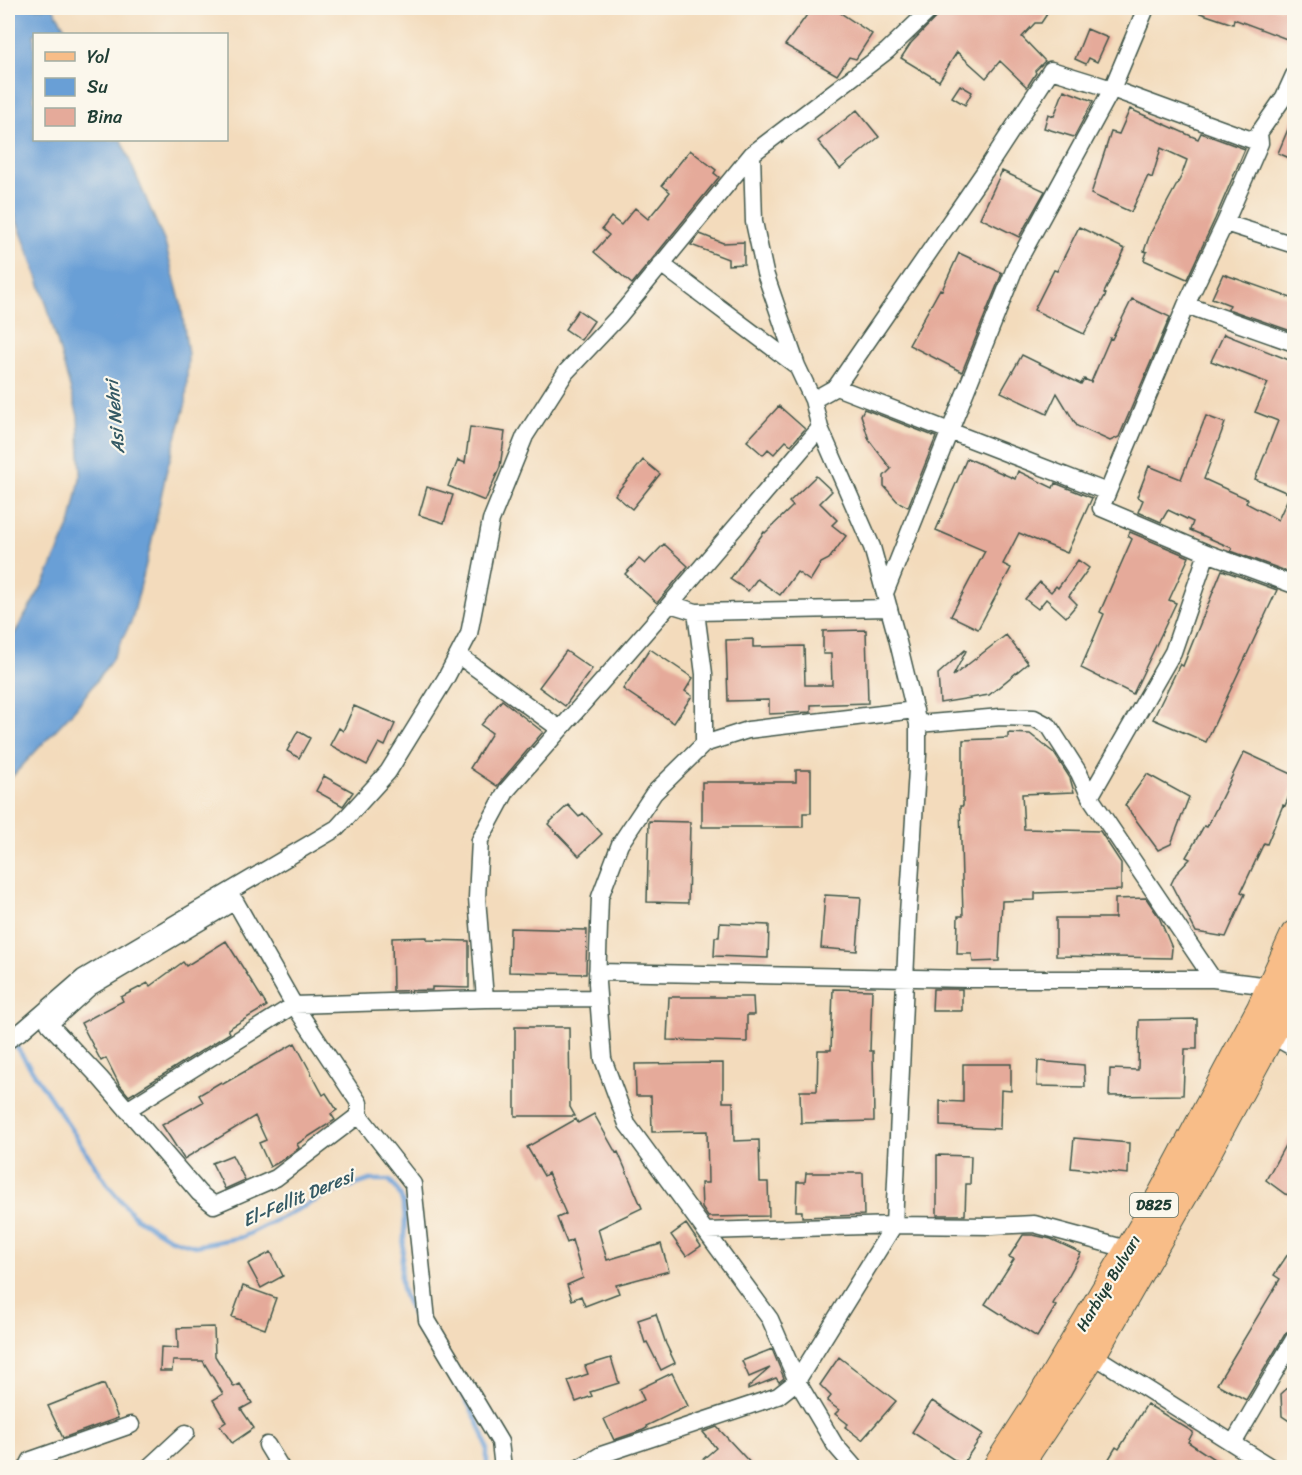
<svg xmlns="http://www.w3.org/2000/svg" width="1302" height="1475" font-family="Sriracha,sans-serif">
  <rect width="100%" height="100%" fill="#fbf7ec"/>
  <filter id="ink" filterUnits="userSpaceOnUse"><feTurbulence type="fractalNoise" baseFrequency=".0167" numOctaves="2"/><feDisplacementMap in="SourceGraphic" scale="12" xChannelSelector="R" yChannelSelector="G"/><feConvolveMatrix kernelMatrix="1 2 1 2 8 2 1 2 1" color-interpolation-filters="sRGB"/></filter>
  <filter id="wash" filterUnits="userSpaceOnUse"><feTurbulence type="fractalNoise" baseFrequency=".008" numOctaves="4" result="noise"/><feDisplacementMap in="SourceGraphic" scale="24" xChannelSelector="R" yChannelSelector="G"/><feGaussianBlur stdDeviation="1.35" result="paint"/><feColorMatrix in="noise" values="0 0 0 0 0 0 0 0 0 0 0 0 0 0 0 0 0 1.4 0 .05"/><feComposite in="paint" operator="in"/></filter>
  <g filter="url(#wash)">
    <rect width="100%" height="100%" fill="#f3dbbc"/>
    <path fill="#699fd6" stroke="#446e85" stroke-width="1.5" d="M8 8H53L69 34H34V140H121L165 243 181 304 188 355 186 403 166 473 151 544 132 620 111 661 76 708 8 781V645L45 581 71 522 81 474 78 416 48 309 33 264 8 197Z"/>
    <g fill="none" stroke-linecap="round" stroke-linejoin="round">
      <path stroke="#699fd6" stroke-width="4.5" d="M12 1040 110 1188 135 1217 169 1238 195 1246 242 1237 329 1194 370 1180H389C417 1205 399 1249 401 1281 401 1296 415 1319 423 1332 441 1361 482 1418 487 1449 487 1455 487 1461 487 1468"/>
    </g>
    <g id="blocks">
      <path fill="#e5aa9a" d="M812 8H833L872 34 856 59 849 57 837 75 785 45Z
        M945 8H951L965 14 969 8H1031L1047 14 1041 23H1035L1022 37 1045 61 1035 71 1036 73 1027 87 1000 61 986 78 957 52 939 81 901 58 911 43Z
        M1192 8H1294V34L1292 41 1234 19 1233 24 1191 10Z
        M1087 29 1108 38 1097 62 1089 58 1086 64 1075 59Z
        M960 85 972 92 965 105 952 97Z
        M1064 90 1093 101 1074 137 1044 128 1048 114 1054 116Z
        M1130 109 1198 139 1201 133 1245 149 1215 219 1187 279 1144 260 1147 252 1144 251 1150 234 1181 177 1187 160 1161 148 1152 178 1148 176 1131 212 1091 194 1111 132 1119 134Z
        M857 110 879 137 840 169 818 141Z
        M1294 115V160L1278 153Z
        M690 150 716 170 714 173 719 177 632 284 594 252 609 235 602 229 611 217 621 225 635 208 648 219 670 192 662 185Z
        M1002 171 1045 191 1019 237 980 218Z
        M1079 227 1125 249 1104 293 1106 294 1084 334 1034 310 1054 270 1057 271Z
        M700 234 723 243 744 242V264L728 265V259L691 245Z
        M959 253 1002 273 962 372 909 345 940 289 942 290Z
        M1223 274 1294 299V332L1228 309 1230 305 1212 298Z
        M1132 299 1170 317 1119 437 1110 441 1077 426 1057 393 1047 414 1001 392 1022 355 1081 384 1084 379 1091 382 1110 338 1112 339Z
        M578 310 594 321 581 340 565 329Z
        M1224 334 1294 362V570L1288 567 1286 571 1231 551 1232 548 1190 530 1193 522 1168 510 1161 522 1138 512 1143 500 1137 497 1149 466 1181 479 1206 416 1225 423 1204 479 1248 499 1246 503 1278 520 1290 494 1255 479 1278 421 1255 412 1268 383 1211 361Z
        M779 406 805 429 791 445 786 441 774 454 768 449 763 455 747 441Z
        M864 409 936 437 908 507 897 501 884 486V476L891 469 869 440 861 415Z
        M470 427 505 432 500 467 485 501 448 486 458 460 465 463Z
        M967 458 1015 479 1018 471 1053 488 1055 483 1092 498 1067 553 1019 533 1003 564 1011 568 978 629 951 616 985 551 936 530Z
        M643 460 660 474 632 509 615 495Z
        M816 476 832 491 820 503 837 520 832 525 846 536 829 559 821 563 810 581 797 572 780 595 757 579 748 591 730 579 764 532 765 533 793 506 789 502Z
        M427 487 453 495 444 523 419 515Z
        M1130 532 1189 557 1169 600 1176 603 1133 694 1081 668 1104 614 1100 612 1132 539 1128 536Z
        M664 544 688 566 657 603 625 574 639 559 645 564Z
        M1078 560 1089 568 1069 596 1077 604 1066 617 1046 599 1038 609 1025 599 1040 582 1051 592 1056 586 1058 588Z
        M1222 570 1277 590 1206 742 1153 719 1180 664 1183 666Z
        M866 630 868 703 811 705V712L769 714V700L728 701 726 640 753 639V647L804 646 805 685H832L831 654H823V631Z
        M1006 635 1028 663 989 695 940 703 938 674 965 650 966 651 953 676Z
        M650 649 693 678 685 691 692 696 674 723 623 689Z
        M566 651 592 669 565 706 539 687Z
        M502 700 543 732 497 786 470 768 492 733 481 725Z
        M354 706 395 724 385 746 379 743 367 765 330 745 339 728 343 731Z
        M298 731 310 738 299 758 287 751Z
        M1008 733 1030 734 1054 753 1070 778 1074 792 1022 794 1024 829 1100 831 1121 863V890L1035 893V900L1002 901 999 961 973 962 972 954H957L958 916H963L960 806H963V740L1008 738Z
        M1244 752 1294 775V784L1285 806 1283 805 1267 844 1264 843 1241 892 1245 894 1226 937 1196 932 1171 884 1176 874 1190 859 1186 857 1204 826 1207 827Z
        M796 770H811V813H803V827H702V782H796Z
        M1147 774 1189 797 1171 844 1158 850 1125 805Z
        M324 776 353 792 343 806 316 791Z
        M568 805 579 817 583 813 602 834 579 856 548 824Z
        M649 821 690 822 688 903 647 902Z
        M825 895 861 897 857 951 821 948Z
        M1146 898 1159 917 1172 948 1171 958 1056 956V918H1115V899Z
        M720 923 769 925 768 958 714 956 715 937H719Z
        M510 928 587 930 586 974 509 972Z
        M427 937V940L469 941V988L432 987V990L393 991 392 938Z
        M226 941 267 1006 228 1029 230 1033 129 1096 119 1084 106 1058 101 1061 81 1023 123 1001 121 997 148 983 150 986 183 962 186 966Z
        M833 989 872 990 870 1051H873L874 1121 801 1123 800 1091H817L818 1050H831Z
        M933 989H962V1011H932Z
        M669 997H753L754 1015H747V1042L667 1040Z
        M1197 1019V1049H1185L1183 1095 1109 1096 1110 1069 1138 1070 1139 1020Z
        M515 1027H569L570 1107 575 1116H515Z
        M295 1043 323 1095 326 1093 337 1110 331 1114 335 1120 297 1144 299 1148 279 1162 270 1167 259 1143 266 1140 255 1116 184 1159 162 1125 203 1102 199 1095 221 1082 223 1084Z
        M1038 1061 1084 1065 1085 1087 1037 1086Z
        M723 1063V1102H733L734 1141 759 1140 760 1182H768L769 1216 708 1217 702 1208 701 1183H708L707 1131 652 1132 651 1096H636L635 1064Z
        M963 1064H1011V1091L1001 1090 1000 1129 940 1126V1101L963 1102Z
        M594 1114 616 1153 618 1152 642 1208 598 1229 607 1260 661 1244 669 1271 616 1285 619 1293 585 1306 581 1296 572 1300 567 1285 583 1278 572 1240 567 1243 557 1218 566 1214 548 1173 544 1176 527 1147 576 1119 578 1123Z
        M1294 1129V1196L1285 1194 1266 1180Z
        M1074 1138 1129 1143 1128 1174 1071 1168Z
        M232 1155 245 1180 225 1189 212 1163Z
        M937 1155 971 1156 970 1184H966L965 1215H937Z
        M806 1173H863L864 1215 802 1217V1211H796L797 1182H805Z
        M686 1224 701 1246 686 1256 671 1235Z
        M1023 1235H1033L1051 1239 1081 1253 1053 1304 1056 1306 1037 1337 985 1304 1014 1259 1009 1257Z
        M1294 1245V1329L1285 1334 1246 1400 1217 1384 1280 1279 1274 1275Z
        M271 1252 283 1276 261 1288 248 1264Z
        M243 1286 276 1298 265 1329 232 1317Z
        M656 1314 666 1344 675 1363 661 1370 647 1342 645 1343 638 1320Z
        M214 1327 215 1356 234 1387 240 1384 252 1403 241 1409 254 1428 232 1443 220 1426 226 1422 213 1400 223 1394 203 1361H173L172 1371H160L161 1347 178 1348 177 1328Z
        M772 1349 784 1378 779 1382 776 1378 748 1389V1387L770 1368 749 1377 742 1361Z
        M839 1357 896 1401 862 1440 845 1427 848 1424 835 1414 839 1410 827 1401 831 1396 820 1385Z
        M611 1358 619 1383 590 1392 592 1396 576 1402 568 1381 588 1374 585 1366Z
        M672 1373 688 1406 646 1426 647 1428 643 1430 614 1440 604 1419 644 1400 639 1389Z
        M1294 1382V1424L1282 1416 1281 1394Z
        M104 1384 118 1418 63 1438 48 1406Z
        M932 1401 983 1434 962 1465 912 1432Z
        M1147 1404 1193 1432 1188 1442 1226 1467H1104L1116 1447 1119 1449Z
        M717 1427 754 1467H694L716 1448 703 1432Z"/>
    </g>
  </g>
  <g filter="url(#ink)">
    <use href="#blocks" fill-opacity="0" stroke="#3f5548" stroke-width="1.5"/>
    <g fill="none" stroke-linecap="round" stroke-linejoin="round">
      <defs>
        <path id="minor" d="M1294 75 1284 97 1259 133 1260 143 1225 223 1186 305 1101 508 1207 553 1294 585
          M1225 223 1294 245
          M661 264 797 366
          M1186 305 1294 343
          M836 387 1107 492
          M813 400 836 387 985 171 1051 70 1112 89 1260 143
          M885 593 1017 263 1112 89 1146 8
          M670 604 696 612 704 674V744
          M696 612 889 608
          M458 655 560 729
          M918 724 1001 717 1034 718 1049 726 1079 773 1090 797 1213 979 1270 986
          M1090 797 1173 652 1207 553
          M235 901 294 1005 359 1103V1115L276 1178 214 1205 199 1193 100 1078 49 1024 90 987Z
          M597 972 969 979H1213
          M485 999 477 898 480 840 507 790 670 604 820 428
          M1271 1035 1294 1048
          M8 1040 23 1030 83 978 337 828 388 772 446 678 469 634 491 520 525 436 566 372 619 316 752 154 887 51 932 8
          M127 1110 294 1005 485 999 598 998
          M359 1115 413 1184 427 1320 500 1442 503 1468
          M706 1231 894 1225 991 1226 1034 1224 1127 1249
          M1093 1355 1272 1468
          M1234 1442 1294 1339
          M267 1445 281 1468
          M27 1468 31 1460 131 1425
          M148 1468 186 1433
          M579 1468 601 1455 778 1396 797 1381 894 1225 908 914 918 754V724L897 638 872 547 820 428 813 400 797 366 765 273 754 222 752 154
          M855 1468 835 1445 797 1381 770 1319 627 1124 603 1059 597 983 600 897 620 844 654 793 704 744 748 730 915 710"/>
        <path id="primary" d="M995 1468 1037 1403 1160 1196 1260 1008 1294 934
          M1018 1468 1093 1355 1191 1184 1285 1010 1294 988"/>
      </defs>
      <use href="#minor" stroke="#3f5548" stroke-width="19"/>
      <use href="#primary" stroke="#3f5548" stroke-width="28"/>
      <use href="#minor" stroke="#fff" stroke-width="16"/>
      <use href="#primary" stroke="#f8bd88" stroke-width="26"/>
    </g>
  </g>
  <g text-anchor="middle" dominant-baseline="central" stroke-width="4.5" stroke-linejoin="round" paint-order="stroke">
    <rect fill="#fbf7ec" stroke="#61756b" stroke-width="1.5" x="1130" y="1193" width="48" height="24" rx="4.5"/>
    <g font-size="15" font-weight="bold" fill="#1f3d34">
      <text x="1154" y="1205">D825</text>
    </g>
    <g font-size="16" fill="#1f3d34" stroke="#fbf7ec">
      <text transform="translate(1108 1283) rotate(-59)">Harbiye Bulvarı</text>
    </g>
    <g font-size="18" font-style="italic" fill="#355a65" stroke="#fbf7ec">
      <text transform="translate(115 417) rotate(-95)">Asi Nehri</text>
      <text transform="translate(298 1198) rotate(-23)">El-Fellit Deresi</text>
    </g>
  </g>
  <rect width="1302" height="1475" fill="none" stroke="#fbf7ec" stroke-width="30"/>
  <rect x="33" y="33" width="195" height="108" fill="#fbf7ec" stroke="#a3ada2" stroke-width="1.5"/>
  <rect x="45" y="52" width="30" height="9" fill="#f8bd88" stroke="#a3ada2" stroke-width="1.5"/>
  <text x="87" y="63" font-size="18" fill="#1f3d34">Yol</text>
  <rect x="45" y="78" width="30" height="18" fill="#699fd6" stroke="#a3ada2" stroke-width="1.5"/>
  <text x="87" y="93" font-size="18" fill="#1f3d34">Su</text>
  <rect x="45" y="108" width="30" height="18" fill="#e5aa9a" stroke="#a3ada2" stroke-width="1.5"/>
  <text x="87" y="123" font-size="18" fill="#1f3d34">Bina</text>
</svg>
